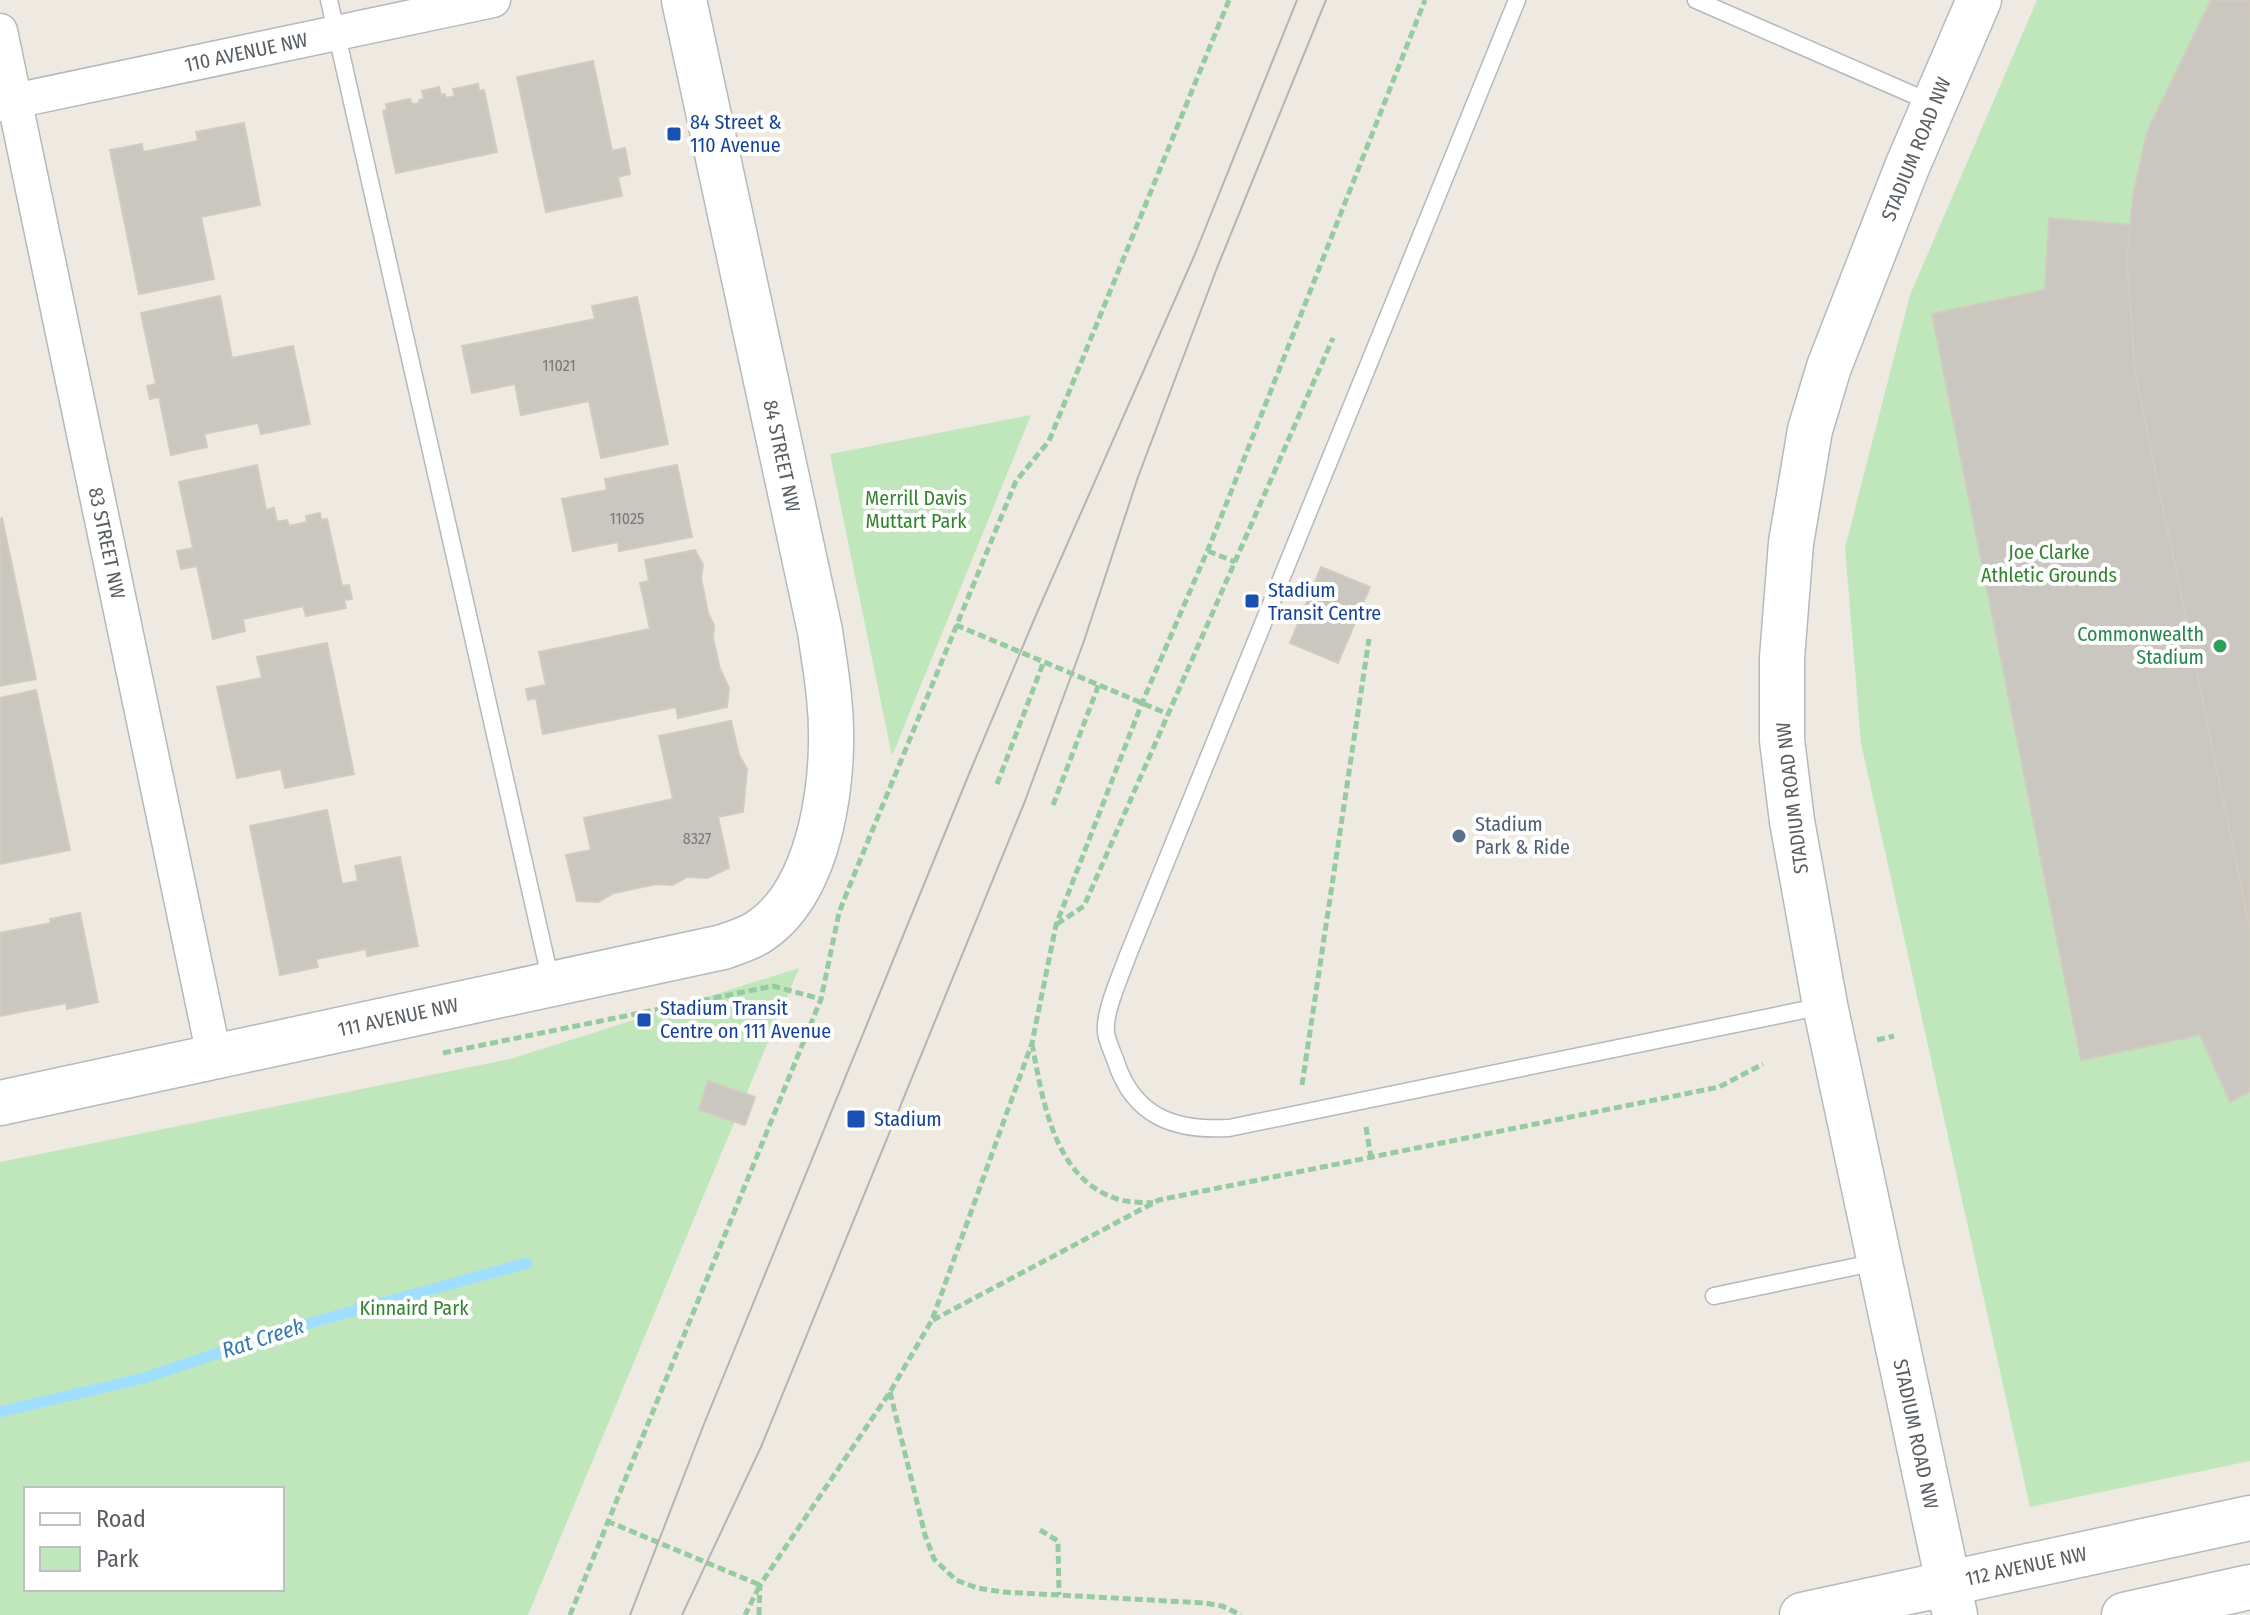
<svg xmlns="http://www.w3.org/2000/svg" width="2250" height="1615" font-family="'Fira Sans Condensed',sans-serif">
  <rect width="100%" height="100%" fill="#eeeae1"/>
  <path fill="#c0e7bc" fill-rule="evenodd" d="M2037 0H2250V1461L2030 1507 1861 743 1845 548 1910 295Z
    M1031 415 892 756 830 454Z
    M799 968 528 1615H0V1162L510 1059ZM26 1489H282V1589H26Z"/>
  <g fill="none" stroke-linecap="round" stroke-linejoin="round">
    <path stroke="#a0deff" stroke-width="11" d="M0 1412 144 1378 299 1326 527 1263"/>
  </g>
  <path fill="#cac7c0" stroke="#d2cbbf" stroke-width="2" d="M2211 0H2250V1091L2230 1102 2200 1035 2081 1060 1932 314 2045 290 2049 218 2130 225 2133 196 2147 132Z
    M593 61 612 151 625 148 630 174 618 177 622 196 546 212 517 77Z
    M478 84 479 91 484 90 497 152 396 173 383 111 387 110 386 104 410 99 412 104 419 103V100L424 99 422 91 439 87 441 95 445 94 446 98 455 96 453 89Z
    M244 123 260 205 201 217 214 279 139 294 110 150 142 144 143 152 198 141 196 132Z
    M2049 218 2130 225 2127 259 2135 372 2250 930V1091L2230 1102 2200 1035 2081 1060 1932 314 2045 290Z
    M220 296 232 358 293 346 310 424 261 434 258 423 204 434 207 447 171 455 159 397 150 399 147 386 156 384 141 313Z
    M637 297 668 444 601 458 589 401 521 415 515 384 472 393 462 346 595 319 592 306Z
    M257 465 266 510 274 508 277 522 287 520 289 526 307 522 306 516 320 513 321 520 327 519 342 586 349 585 352 599 344 600 346 608 306 616 303 606 243 619 245 631 213 639 197 566 181 569 177 551 193 548 179 482Z
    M677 465 692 537 619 551 618 542 573 551 562 499 607 490 605 479Z
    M2 518 36 679 0 686V519Z
    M695 550 703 565 701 578 708 613 714 625 713 638 720 669 729 688 727 707 678 718 676 707 543 734 536 698 528 700 526 689 546 685 539 652 650 629 640 583 649 581 645 560Z
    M1321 567 1370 587 1338 663 1290 643Z
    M327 643 354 774 285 788 281 769 237 778 217 687 262 678 257 657Z
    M36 690 70 850 0 864V698Z
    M731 721 739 755 747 769 743 812 718 817 729 868 707 878 687 877 673 885 657 884 614 893 598 902 577 901 566 855 591 850 584 818 673 799 659 736Z
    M327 810 342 884 358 881 355 866 400 857 418 946 367 956 366 949 316 959 318 967 280 975 250 826Z
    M80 913 98 1002 67 1009 66 1003 0 1016V933L51 923 50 919Z
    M708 1081 755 1097 745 1125 699 1110Z"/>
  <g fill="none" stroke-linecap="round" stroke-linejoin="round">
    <defs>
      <path id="lane" d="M329 0 551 982
        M1517 0 1128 955C1121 975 1104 1011 1106 1032 1107 1042 1113 1053 1116 1062 1134 1117 1175 1131 1229 1128L1823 1006
        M1696 0 1932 103
        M1714 1296 1877 1262"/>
      <path id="street" d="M0 31 214 1056
        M0 104 493 0"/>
      <path id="secondary" d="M0 1103 723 947C734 943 747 939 757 933 824 891 837 769 829 697 827 675 823 653 820 631L684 0
        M1802 1615 2250 1518
        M1955 1615 1825 1005 1792 821 1782 740V658L1791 543 1810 430 1829 367 1907 167 1979 0
        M2124 1615 2250 1587"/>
    </defs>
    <use href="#lane" stroke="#b4b8bd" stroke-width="19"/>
    <use href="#street" stroke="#b4b8bd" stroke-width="37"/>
    <use href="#secondary" stroke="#b5b9bf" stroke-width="47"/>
    <path stroke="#96caa1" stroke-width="5" stroke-dasharray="8 4" stroke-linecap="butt" d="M1208 551 1235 562
      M956 625 1168 714
      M997 784 1044 661
      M1053 805 1099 684
      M1057 924 1084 906 1333 338
      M1877 1040 1894 1036
      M1032 1044C1043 1101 1054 1182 1121 1200 1131 1203 1143 1202 1153 1203
      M443 1053 773 986 821 999
      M1302 1085 1369 639
      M1366 1127 1371 1158
      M933 1320 1159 1200 1719 1087 1763 1064
      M890 1392 925 1535 934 1559 956 1580 977 1588 1003 1592 1205 1603 1222 1606 1241 1615
      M607 1521 760 1585 745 1615
      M1040 1530 1058 1541 1059 1595
      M570 1615 821 999 839 913 847 892 1016 481 1049 441 1229 0
      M759 1615 760 1585 890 1392 932 1320 1032 1043 1056 925 1142 703 1212 540 1425 0"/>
    <use href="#lane" stroke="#fff" stroke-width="16"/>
    <use href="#street" stroke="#fff" stroke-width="34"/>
    <use href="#secondary" stroke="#fff" stroke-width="44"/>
    <path stroke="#b3b4b4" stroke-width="2" d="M630 1615 704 1424 969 774 1036 615 1195 254 1297 0
      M682 1615 761 1447 1025 801 1084 641 1138 477 1217 268 1326 0"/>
  </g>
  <g fill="#1a4fb4" stroke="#fff" stroke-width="3">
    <rect x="666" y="126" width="16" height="16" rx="4"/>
    <rect x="1244" y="593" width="16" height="16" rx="4"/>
    <rect x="636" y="1012" width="16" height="16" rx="4"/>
    <rect x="846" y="1109" width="20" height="20" rx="4"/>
  </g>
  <circle fill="#2e9e5b" stroke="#fff" stroke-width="3" cx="2220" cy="646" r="8"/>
  <circle fill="#5c6f8a" stroke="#fff" stroke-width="3" cx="1459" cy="836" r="8"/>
  <g text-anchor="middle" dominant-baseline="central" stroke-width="8" stroke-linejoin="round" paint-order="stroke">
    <g font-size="16" fill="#76797a">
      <text x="559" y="365">11021</text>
      <text x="627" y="518">11025</text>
      <text x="697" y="838">8327</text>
    </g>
    <g font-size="20" fill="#5a5f63" stroke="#fff">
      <text transform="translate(246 52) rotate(-12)">110 AVENUE NW</text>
      <text transform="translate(1916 149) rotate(-68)">STADIUM ROAD NW</text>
      <text transform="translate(782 456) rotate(78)">84 STREET NW</text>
      <text transform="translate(107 543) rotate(78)">83 STREET NW</text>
      <text transform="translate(1792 798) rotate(-97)">STADIUM ROAD NW</text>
      <text transform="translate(398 1017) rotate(-12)">111 AVENUE NW</text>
      <text transform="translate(1916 1434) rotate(78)">STADIUM ROAD NW</text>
      <text transform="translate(2026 1566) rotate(-12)">112 AVENUE NW</text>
    </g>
    <g font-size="20" fill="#164399" stroke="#fff" text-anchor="start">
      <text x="690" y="122">84 Street &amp;<tspan x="690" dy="23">110 Avenue</tspan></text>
      <text x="1268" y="590">Stadium<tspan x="1268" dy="23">Transit Centre</tspan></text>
      <text x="660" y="1008">Stadium Transit<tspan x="660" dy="23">Centre on 111 Avenue</tspan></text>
      <text x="874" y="1119">Stadium</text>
    </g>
    <g font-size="20" fill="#338430" stroke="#fff">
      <text x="916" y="498">Merrill Davis<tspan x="916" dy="23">Muttart Park</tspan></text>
      <text x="2049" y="552">Joe Clarke<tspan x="2049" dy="23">Athletic Grounds</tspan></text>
      <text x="414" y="1308">Kinnaird Park</text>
    </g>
    <g font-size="20" fill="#27864d" stroke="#fff" text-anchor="end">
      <text x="2204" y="634">Commonwealth<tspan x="2204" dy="23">Stadium</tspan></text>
    </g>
    <g font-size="20" fill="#4e5e75" stroke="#fff" text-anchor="start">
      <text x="1475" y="824">Stadium<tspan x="1475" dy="23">Park &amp; Ride</tspan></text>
    </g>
    <g font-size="22" font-style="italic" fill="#367aad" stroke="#fff">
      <text transform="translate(263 1338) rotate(-18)">Rat Creek</text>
    </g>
  </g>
  <rect x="24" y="1487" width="260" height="104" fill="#ffffff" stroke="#bdbfc1" stroke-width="2"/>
  <rect x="40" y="1513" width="40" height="12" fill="#ffffff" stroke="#bdbfc1" stroke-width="2"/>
  <text x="96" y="1527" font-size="24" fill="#5a5f63">Road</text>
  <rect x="40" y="1547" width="40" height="24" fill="#c0e7bc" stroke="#bdbfc1" stroke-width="2"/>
  <text x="96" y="1567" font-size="24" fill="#5a5f63">Park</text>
</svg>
